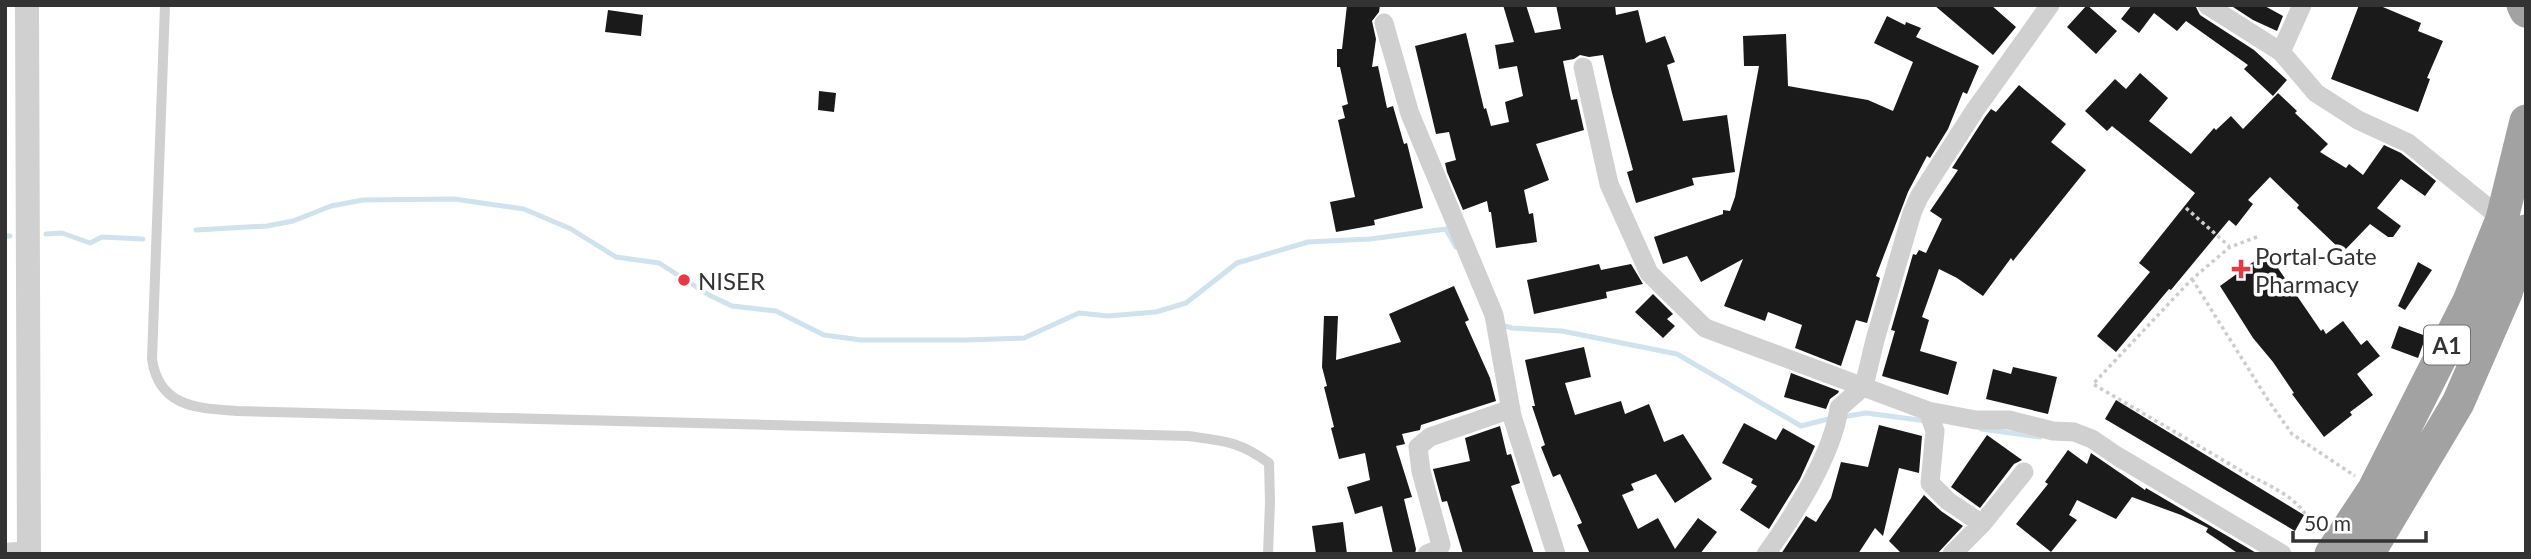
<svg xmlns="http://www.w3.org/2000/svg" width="2531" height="559" font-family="Lato,sans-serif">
  <rect width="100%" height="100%" fill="#fff"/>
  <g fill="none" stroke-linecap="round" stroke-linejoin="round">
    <path stroke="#cfe2ee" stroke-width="5" d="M196 230 267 226 293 221 331 206 363 200 454 199 524 209 571 229 616 257 659 263 709 295 732 306 776 311 824 335 861 340H966L1024 338 1079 313 1108 316 1156 312 1186 303 1237 263 1308 242 1370 239 1446 229 1456 247
      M46 234 62 233 90 243 102 237 143 239
      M5 236H10
      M1501 325 1512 328 1562 331 1677 354 1801 426 1832 418
      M1842 417 1866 413 1926 421
      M1981 429 2040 437"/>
  </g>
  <path fill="#1a1a1a" d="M1347 5H1380L1379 12 1372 21 1376 39 1372 67 1378 66 1387 108 1393 106 1404 144 1407 143 1423 208 1374 220 1375 225 1336 232 1330 202 1355 197 1338 120 1345 118 1342 106 1348 104 1340 67H1337V49H1342Z
    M1503 5H1526L1535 33 1561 29 1556 5H1615L1616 15 1638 10 1646 43 1665 36 1675 62 1667 65 1683 121 1727 115 1735 172 1692 178 1694 185 1636 203 1627 172 1633 170 1612 93 1603 55 1589 57 1580 55 1574 59 1563 61 1571 100 1577 99 1584 130 1536 144 1549 180 1524 190 1529 214 1533 213 1537 242 1496 248 1491 212H1489L1487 201 1463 210 1447 172 1445 163 1456 160 1449 132 1436 134 1415 46 1466 33 1484 109 1486 108 1491 126 1509 122 1505 102 1523 96 1517 66 1499 69 1495 45 1514 42Z
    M1934 5H1991L2016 27 1993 55Z
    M2087 5 2117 31 2096 54 2067 27Z
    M2132 5H2195L2200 15 2254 50 2287 80 2273 96 2244 69 2248 65 2186 21 2177 31 2154 13 2139 33 2121 19Z
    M2230 5H2263L2283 16 2277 31 2253 20Z
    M2359 5H2378L2421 23 2418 31 2443 41 2427 78 2430 79 2418 112 2331 79Z
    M608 10 643 15 641 36 605 32Z
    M1887 16 1905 25 1906 22 1921 28 1916 37 1979 66 1967 94 1963 92 1948 129 1930 158 1927 156 1908 192 1876 276 1880 278 1867 323 1856 320 1841 366 1795 348 1802 325 1768 312 1765 321 1724 306 1743 259 1701 282 1687 256 1663 264 1654 237 1723 214V210L1730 211 1735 197 1759 66H1744L1743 36 1786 34 1788 86 1868 100 1893 111 1913 62 1874 43Z
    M2140 73 2168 98 2149 121 2191 154 2214 128 2216 130 2231 116 2243 129 2278 93 2297 111 2295 113 2328 144 2320 152 2346 168 2349 164 2363 175 2384 145 2401 153 2436 181 2425 196 2401 179 2377 208 2401 226 2393 237H2388L2370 224 2343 252 2297 208 2299 205 2270 177 2248 200 2253 204 2236 226 2229 220 2171 290 2169 289 2116 352 2097 336 2150 272 2139 263 2195 193 2112 126 2107 131 2085 111 2115 79 2126 89Z
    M2019 85 2066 124 2051 142 2086 170 2013 261 2011 258 1983 296 1957 278 1939 269 1922 317 1929 320 1920 351 1957 362 1948 395 1882 376 1895 331 1891 330 1913 254 1916 255 1919 250 1926 253 1942 219 1930 211 1958 170 1952 168 1985 117 1991 109 1996 112Z
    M819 91 836 93 834 112 818 110Z
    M2267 252 2321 331 2323 329 2326 334 2343 321 2361 345 2367 340 2380 356 2357 374 2373 395 2350 412 2352 415 2324 437 2292 394 2294 393 2273 362 2253 338 2220 286Z
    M2418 262 2432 270 2405 310 2398 306Z
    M1599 264 1601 270 1631 264 1643 284 1606 292 1607 298 1534 314 1527 280Z
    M1454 286 1469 320 1465 322 1490 378 1496 401 1421 425 1420 430 1402 434 1405 444 1396 446 1412 497 1404 499 1416 549 1415 554H1393L1382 506 1355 514 1347 487 1370 480 1365 453 1339 459 1331 428 1334 427 1324 387 1327 386 1322 367 1324 316H1338L1336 360 1401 342 1389 314Z
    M1653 294 1673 314 1667 319 1675 326 1663 338 1635 312Z
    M2399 326 2426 336 2418 358 2391 348Z
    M1584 347 1591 377 1565 383 1575 415 1621 401 1625 414 1649 404 1664 442 1683 434 1712 479 1675 503 1656 474 1631 484 1634 490 1622 495 1638 529 1658 518 1675 549 1698 518 1717 532 1700 554H1590L1577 525 1582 523 1560 474 1553 477 1541 447 1545 445 1532 406H1535L1525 360Z
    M2013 367 2057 377 2048 414 1986 399 1993 369 2011 374Z
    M1791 373 1839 391 1838 393 1830 399 1826 409 1784 397Z
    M2116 400 2304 515 2295 531 2105 419Z
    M1744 423 1776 440 1783 428 1815 446 1800 479 1769 529 1740 510 1757 486 1751 483 1753 479 1722 463Z
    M1879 425 1922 436 1919 473 1899 468 1883 536 1875 528 1858 554H1781L1806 516 1816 522 1831 498 1841 462 1868 467Z
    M1500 426 1507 455 1511 454 1520 483 1511 486 1534 554H1463L1447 501 1442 502 1433 469 1470 461 1465 438Z
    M1987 435 2022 460 2014 464 1980 508 1951 487Z
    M2068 450 2087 464 2091 453 2145 490 2146 488 2258 554H2239L2206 532 2208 528 2181 515 2132 497 2116 519 2077 500 2069 515 2077 520 2051 552 2016 524 2048 484 2045 482Z
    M1924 495 1941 511 1963 526 1937 554H1902L1889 541Z
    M1343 522 1347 554H1316L1312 526Z"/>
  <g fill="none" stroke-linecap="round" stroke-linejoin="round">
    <path stroke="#cdcdcd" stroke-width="3.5" stroke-dasharray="3.5 3.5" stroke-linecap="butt" d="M2186 208 2229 246
      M2257 237 2230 247 2192 279 2093 384 2252 477C2276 488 2309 504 2313 534
      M2192 279 2268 400 2292 434 2355 476"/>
    <path stroke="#d0d0d0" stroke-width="10" d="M165 5 152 359C159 408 198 408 237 411 554 418 871 425 1188 436 1224 441 1239 441 1269 463L1270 502 1268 554
      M5 548 28 546"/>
    <path stroke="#d0d0d0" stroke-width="19" d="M2207 5 2281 52 2316 93 2358 120 2408 143 2502 219
      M1384 23 1410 114 1494 315 1512 416 1556 554
      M2281 52 2302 5
      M1583 67 1609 184 1649 273 1705 328 1928 411 1976 420H2009L2053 431 2074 432 2092 439 2117 456 2282 554
      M1928 411 1935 431 1930 483 1948 501 1982 524 1952 554
      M1982 524 2024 472
      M1427 554 1439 549 1441 545 1421 471 1418 447 1430 437 1511 409
      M1766 554C1793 517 1833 454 1839 408L1864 386 1875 340 1912 213 1919 197 1975 110 2050 5"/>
    <path stroke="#d0d0d0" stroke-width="24" d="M27 5 29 554"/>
    <path stroke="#a2a2a2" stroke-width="33" d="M2523 5 2526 11
      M2331 554 2374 489 2469 301 2502 219 2526 121
      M2368 554 2458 403 2506 293 2526 231"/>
  </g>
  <g fill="#e63946" stroke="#fff" stroke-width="2.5">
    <path d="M2237.5 258.5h7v7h7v7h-7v7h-7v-7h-7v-7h7z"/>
    <circle cx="684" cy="280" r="7"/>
  </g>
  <g text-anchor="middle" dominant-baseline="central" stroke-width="7" stroke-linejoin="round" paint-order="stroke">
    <rect fill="#fff" stroke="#707070" stroke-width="2" x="2424" y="325.5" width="46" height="39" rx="5"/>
    <g font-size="23" font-weight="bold" fill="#333">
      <text x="2447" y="345">A1</text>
    </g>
    <g font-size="24" fill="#333" stroke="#fff" text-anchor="start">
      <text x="2255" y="255">Portal-Gate<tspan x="2255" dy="28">Pharmacy</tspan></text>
      <text x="698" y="280">NISER</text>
    </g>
  </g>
  <rect width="2531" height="559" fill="none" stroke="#333333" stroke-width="14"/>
  <path d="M2293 531v10h133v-10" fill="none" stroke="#333333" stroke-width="3.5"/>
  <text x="2304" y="531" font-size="21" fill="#333333" stroke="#ffffff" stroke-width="5" paint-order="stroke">50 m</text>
</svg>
